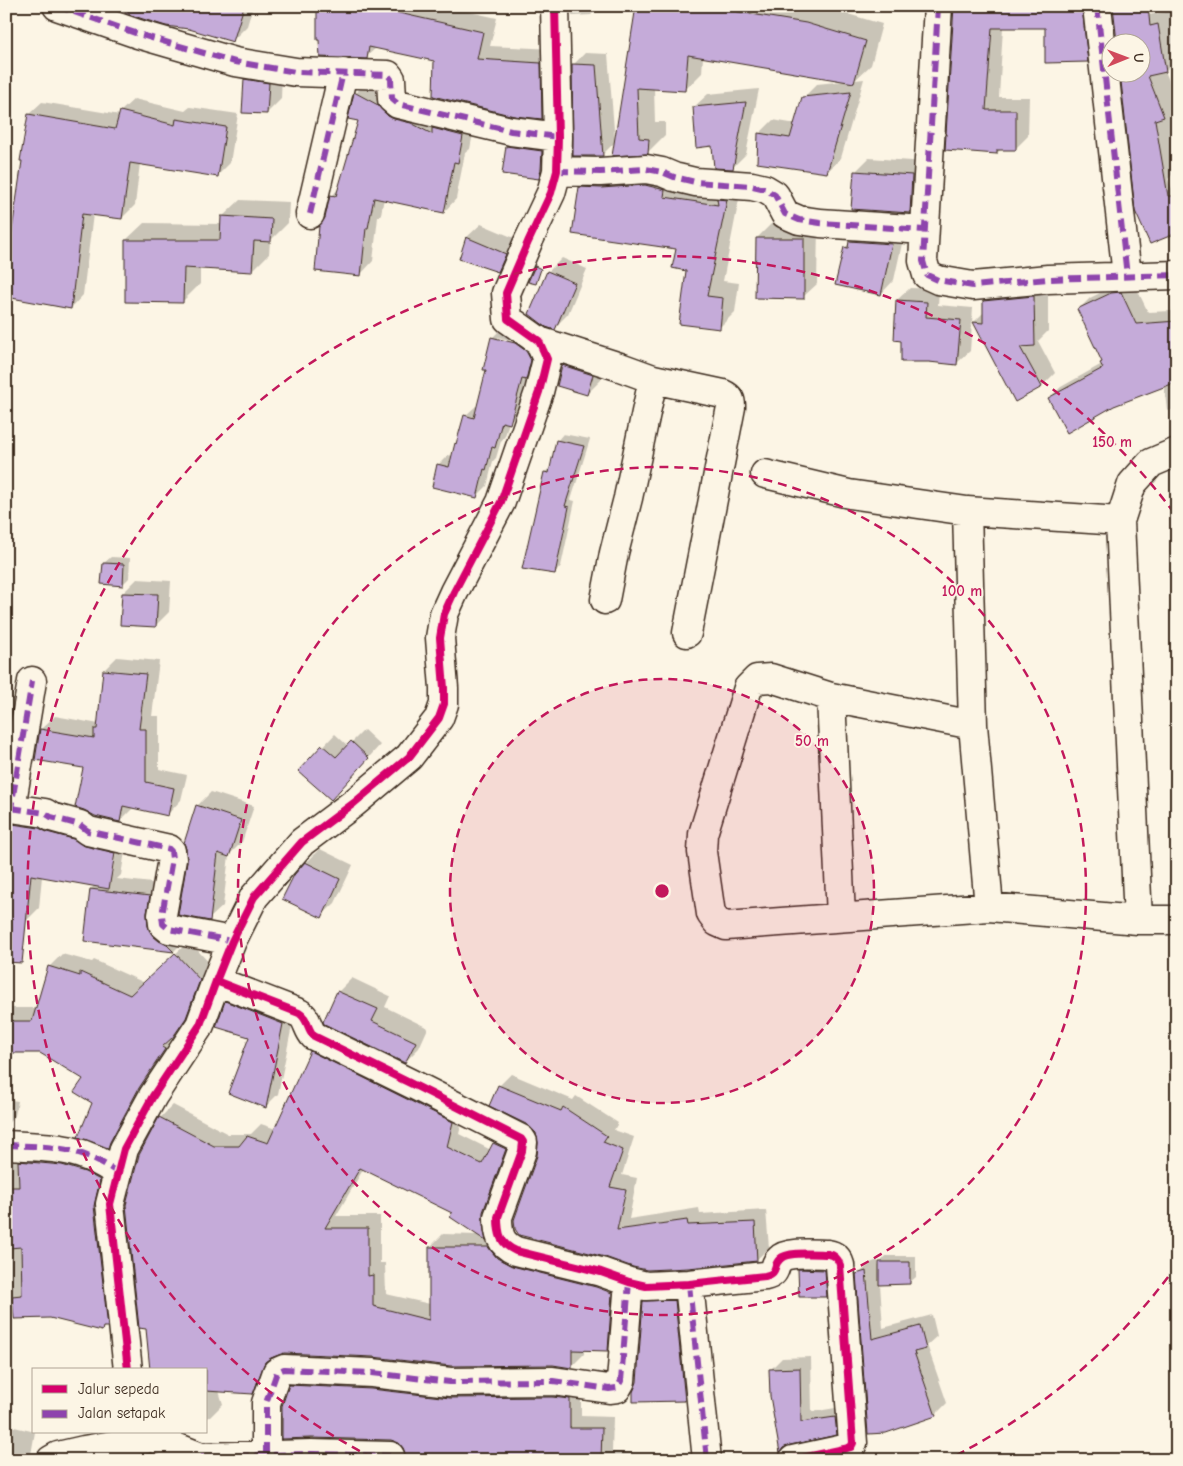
<svg xmlns="http://www.w3.org/2000/svg" width="1183" height="1466" font-family="'Comic Neue',sans-serif">
  <rect width="100%" height="100%" fill="#fcf5e5"/>
  <filter id="ink" filterUnits="userSpaceOnUse"><feTurbulence type="fractalNoise" baseFrequency=".02" numOctaves="2"/><feDisplacementMap in="SourceGraphic" scale="10" xChannelSelector="R" yChannelSelector="G"/><feConvolveMatrix kernelMatrix="1 2 1 2 8 2 1 2 1" color-interpolation-filters="sRGB"/></filter>
  <g filter="url(#ink)">
    <path fill="#0003" fill-rule="evenodd" d="M119 6H253L247 26 233 40 189 28 166 25 119 9Z
      M318 6H443L497 18 490 46 554 49 555 104 542 118 435 60 377 47 366 57Z
      M572 6H598V8L591 15 572 16Z
      M637 6H820L882 24 871 65 855 80 864 79 841 158 827 172 759 134 773 120 796 124 803 98 817 84 845 81 703 57 702 73 685 90 654 88 655 122H665V135L648 152 613 154Z
      M955 6H1095L1100 48 1087 61 1046 27H1003L999 97H1029L1028 136 1015 149H1001L997 153Z
      M1171 11 1177 44V60L1165 71 1177 100V102L1169 110 1177 157V170L1168 179 1177 201 1168 235 1140 72V42H1118L1117 32 1131 18Z
      M585 53 608 54 615 142 602 155 573 65Z
      M259 66 282 70 281 99 267 113 245 80Z
      M368 81 475 123 470 149 465 153 456 199 444 212 384 198 381 214 378 217 373 261 361 274 326 218 332 196 339 188 359 120 356 93Z
      M759 89 746 154 732 168 694 107 708 94Z
      M134 99 185 111 190 107 238 114 230 163 217 176 140 163 135 205 122 218 93 214 83 295 71 308 9 244 12 240 29 114 42 102 120 115 121 111Z
      M521 133 555 137 552 164 538 178 507 147Z
      M869 158 926 162 923 198 910 212 856 171Z
      M596 172 742 184 723 281 739 283 735 312 719 328 687 270 677 248 580 188Z
      M240 200 289 202 288 223 270 241 269 254 252 271 200 268V284L183 301 126 240 144 223 222 224V217Z
      M481 224 519 240 511 257 498 271 460 258 467 237Z
      M771 224 818 225 817 284 803 297 757 238Z
      M864 227 905 230 894 280 881 294 845 248Z
      M562 258 587 269 568 314 554 328 548 272Z
      M1124 281H1133L1148 312 1172 311 1177 291V409L1167 411 1164 385 1049 398 1061 387 1102 364 1103 361 1078 310 1090 298Z
      M1048 283V331L1038 341 1055 373 1042 386 1015 400 974 322 984 312V301L998 288Z
      M910 288 939 289 938 305 973 308 970 351 957 363 902 340 897 300Z
      M503 327 540 350 520 412 509 422 505 436 501 441 496 458 493 461 487 486 477 496 438 465 448 455 453 456 465 416 476 406H478L488 369 492 338ZM498 337 521 343V346L498 340Z
      M577 352 606 361 601 380 587 394 563 365Z
      M563 434 590 439 571 500 575 501 561 566 555 573 545 472 552 466 557 441Z
      M111 557 130 558 129 578 122 585 104 563Z
      M137 579 171 581 169 612 156 625 123 593Z
      M117 657 159 661 152 716H159V769L187 775 181 800 168 814 134 807 120 821 85 767 41 729 55 716 99 724 104 670Z
      M364 730 380 745 343 786 300 771 335 734 348 746Z
      M211 792 254 806 242 842 229 855 223 906 209 919 197 806Z
      M6 807 127 840 121 875 117 879 161 884 185 940 174 951 85 940 91 889 95 885 42 876 39 908 26 921 6 919ZM115 847H117L112 875H110Z
      M320 849 353 865 335 903 321 916 306 863Z
      M189 941 212 966 186 1022 175 1034 178 1035 121 1134 108 1147 84 1078 40 1051H11V1100L18 1101 15 1116 6 1125V1008H37L49 967 62 954 92 962 94 960 145 983Z
      M352 978 390 996 385 1007 428 1028 419 1048 405 1062 325 1022 338 992Z
      M239 990 295 1011 278 1094 266 1106 250 1036 226 1002Z
      M324 1039 465 1109 459 1134 491 1150 494 1143 507 1130 518 1136 490 1235 625 1280 620 1337 607 1350 584 1349V1354L571 1367 553 1364 284 1352 275 1355 265 1380 252 1393 219 1391 223 1404 210 1417 206 1418V1370L140 1155 160 1118 173 1105 228 1134H251L261 1124 276 1129 311 1052ZM364 1168 454 1213 478 1235 443 1234 430 1247V1304L386 1294 385 1263H380V1216H336Z
      M511 1074 573 1100 576 1096 618 1123 614 1130 634 1137 622 1175 637 1178 629 1219 699 1208 700 1214 766 1210 769 1248 756 1260 648 1269 538 1157 540 1143 537 1133 499 1086Z
      M6 1140 113 1167 120 1313 107 1326H105L102 1329 50 1317 6 1318Z
      M813 1256H838L840 1282 826 1295 799 1270Z
      M886 1256H916V1277L909 1283 880 1284 883 1328 932 1315 937 1336 927 1345 947 1403 935 1415 886 1431 858 1275 870 1263 878 1260V1265Z
      M695 1280 705 1379 685 1400 638 1383 644 1302 665 1281Z
      M811 1357 812 1412 847 1406 848 1422 836 1433 789 1444 771 1369 782 1358Z
      M302 1374 581 1388V1416L613 1417 612 1452 652 1455 680 1452V1460H405L407 1457 405 1448 399 1442 290 1386Z
      M6 1425 35 1432 30 1460H6Z"/>
    <path fill="#c5abd9" stroke="#3b2a1e" d="M126 6H244L233 42 189 29 166 26 143 19 125 13Z
      M317 6H368L483 32 477 59 541 63 542 119 514 116 433 96 434 61 369 47 367 59 320 57 319 40H317Z
      M636 6H702L806 23 866 41 854 83 688 55 685 91 637 88 639 138 649 139 648 154 612 156Z
      M954 6H1082L1088 62 1045 63V28H992L986 110H1016V150H997V154L945 150Z
      M1113 6H1148L1150 26 1158 24 1166 72 1148 76 1164 117 1155 120 1168 196H1177V233L1150 244 1135 211 1120 72H1140V42H1117Z
      M572 64 596 65 603 156H573Z
      M244 79 269 83 267 114 242 113Z
      M354 92 378 105 388 116 394 119 411 123 432 134V128L463 136 458 163 454 162 444 213 374 198 368 228H366L361 276 315 271 319 226 325 218 330 195 336 196 358 121 348 119Z
      M851 92 827 173 757 163 758 133 790 138 802 97Z
      M746 102 733 169 714 168 712 146 696 148 693 107Z
      M120 111 175 125 176 119 226 127 218 177 130 163 122 219 82 214 71 309 6 297V243L10 244 22 161H20L28 114 115 129Z
      M506 146 542 151 541 169 539 179 502 174Z
      M854 171 912 175 910 213 851 209Z
      M645 185 665 190 664 197 718 205 717 199 727 200 707 296 723 298 720 329 679 324 686 271 672 268 676 249 572 234 579 187 601 188Z
      M221 216 272 219 271 242 254 241 252 272 184 268 183 303 125 302V240H220Z
      M466 237 506 254 498 272 459 259Z
      M756 238H804V299L755 298Z
      M849 241 892 244 881 295 835 285 844 247 848 248Z
      M535 266 541 269 536 284 528 282Z
      M547 271 575 283 555 330 546 327 529 314Z
      M1121 292 1136 324 1177 321V382L1114 406 1067 433 1048 398 1103 368 1100 363 1102 362 1077 309 1111 293Z
      M1034 296 1035 346 1020 347 1042 387 1015 402 973 322 983 323V301Z
      M896 300 927 302 926 317 961 320 957 365 929 362H901V341L894 340Z
      M491 337 515 343 526 351 531 360 526 380 522 379 510 424 502 422 495 448 492 447 486 470 484 469 477 498 432 487 437 464 449 467 455 443 456 444 464 415 474 418 486 370H483Z
      M562 365 593 375 587 395 557 386Z
      M556 440 584 446 565 506 569 507 555 574 522 569 544 472 549 473Z
      M103 563 124 564 123 586 101 584Z
      M122 593 158 594 156 627 120 625Z
      M103 670 146 674 139 729H146V782L174 788 168 816 123 806 120 822 95 816 84 810 75 807 83 768 35 760 40 729 94 738V729H97Z
      M351 741 369 758 331 800 298 771 322 745 336 757Z
      M196 805 241 820 229 857 218 853 210 921 178 915 187 861 186 849 184 843Z
      M6 823 39 828 47 832 73 839 85 846 115 853 109 889 31 875 22 963 6 962Z
      M305 862 340 879 322 918 282 899 294 875Z
      M90 889 150 896 147 913 148 926 153 936 159 941 167 945 174 952 84 941Z
      M175 953 200 980 186 1018 173 1037 162 1047 165 1049 139 1088 110 1142 108 1148 78 1137 92 1103 74 1092 83 1079 40 1053H6V1021H32L48 966 80 976V972L130 995Z
      M337 991 378 1009 372 1021 416 1042 405 1063 324 1024 323 1022Z
      M225 1001 283 1024 266 1108 228 1093 249 1037 216 1027Z
      M310 1051 453 1122 447 1147 482 1164 493 1143 506 1149 483 1212V1224L486 1241 450 1217 452 1213 360 1168 325 1228H368V1276L373 1275V1306L429 1320V1247H488L497 1258 512 1266 596 1287 612 1293 608 1351 572 1350V1368L553 1365 451 1366 373 1357 284 1353 271 1358 265 1362 253 1394 206 1391V1370H150L146 1329 139 1328 126 1205 139 1155 159 1117 214 1146H239L247 1136 268 1143Z
      M498 1085 561 1111 563 1107 607 1136 603 1142 623 1150 610 1187 626 1190 617 1230 687 1220 688 1225 755 1222 757 1261 688 1268 647 1270 633 1267 605 1257 519 1235 515 1229 514 1220 537 1156 538 1143 536 1133 528 1125 489 1106Z
      M18 1161 62 1165 85 1172 100 1180 94 1206 108 1327H103L102 1331 50 1318 14 1319 12 1296 22 1295 21 1247 9 1248 6 1187H19Z
      M879 1262H910V1284L879 1285Z
      M798 1269 825 1270 827 1297H799Z
      M866 1271 872 1339 920 1326 926 1349 914 1352 936 1416 886 1433 868 1434 856 1274Z
      M675 1300 685 1401 633 1402V1392L637 1382 643 1301Z
      M800 1368 801 1422 835 1417 837 1435 790 1445 783 1448 780 1453 770 1396 769 1369Z
      M289 1385 371 1389 450 1398 552 1397 570 1399V1428H602L601 1460H405L406 1456 403 1448 399 1443 391 1440 311 1438 282 1439V1406Z"/>
    <g fill="none" stroke-linecap="round" stroke-linejoin="round">
      <defs>
        <path id="minor" d="M57 6 138 34 235 62 296 72 388 75 391 79 392 99 398 104 511 131 558 137
          M938 6 923 261 927 275 938 280 973 286 1048 279 1177 275
          M1097 6 1127 276
          M557 171 600 172 646 169 662 172 674 177 695 182 752 186 765 189 775 195 785 214 799 220 820 223 924 230
          M310 214 343 73
          M539 341 620 367 653 379 628 498 614 553 605 600
          M653 379 723 394C730 397 731 400 731 407L687 633
          M765 474 849 494 967 511 1120 521 1132 484 1151 463 1177 452
          M967 511 973 725 989 907
          M1120 521 1138 920
          M831 697 841 917
          M973 725 831 697 771 678 757 679 748 688 703 834 702 852 711 914 717 922 726 926 989 907 1138 920H1177
          M6 807 11 808 32 681
          M11 808 45 813 51 817 80 825 88 831 169 849 171 851 172 859 162 915 163 924 169 929 232 941
          M216 981 299 1013C308 1018 307 1029 314 1036L418 1087 521 1139 523 1142 522 1151 498 1217C498 1234 500 1244 516 1251L601 1272 629 1282 646 1286 689 1284 765 1276C779 1273 772 1266 780 1259 787 1251 817 1254 828 1254 835 1255 838 1258 840 1265L853 1443 851 1447 844 1449 793 1460
          M6 1145C51 1147 81 1146 118 1173
          M689 1284 707 1460
          M128 1370 110 1204 124 1149 153 1096 200 1025 216 981 232 941 254 897 302 842 354 803 409 757 439 718 444 704V688L440 638 444 614 454 592 501 502 539 392 547 359 539 341 508 319 506 293 528 242 551 193 557 171 558 137 555 6
          M266 1455V1403L277 1372 284 1369 372 1373 450 1382 553 1381 609 1389 617 1388 621 1381 629 1282
          M201 1457 311 1454 390 1456
          M51 1460 58 1456 84 1450 153 1438 201 1457 202 1460"/>
      </defs>
      <use href="#minor" stroke="#3b2a1e" stroke-width="31"/>
      <use href="#minor" stroke="#fcf5e5" stroke-width="28"/>
      <path stroke="#8e44ad" stroke-width="6" stroke-dasharray="12 6" stroke-linecap="butt" d="M57 6 138 34 235 62 296 72 388 75 391 79 392 99 398 104 511 131 558 137
        M938 6 923 261 927 275 938 280 973 286 1048 279 1177 275
        M1097 6 1127 276
        M557 171 600 172 646 169 662 172 674 177 695 182 752 186 765 189 775 195 785 214 799 220 820 223 924 230
        M310 214 343 73
        M6 807 11 808 32 681
        M11 808 45 813 51 817 80 825 88 831 169 849 171 851 172 859 162 915 163 924 169 929 232 941
        M6 1145C51 1147 81 1146 118 1173
        M689 1284 707 1460
        M266 1455V1403L277 1372 284 1369 372 1373 450 1382 553 1381 609 1389 617 1388 621 1381 629 1282
        M201 1457 311 1454 390 1456"/>
      <defs>
        <path id="cycleway" d="M216 981 299 1013C308 1018 307 1029 314 1036L418 1087 521 1139 523 1142 522 1151 498 1217C498 1234 500 1244 516 1251L601 1272 629 1282 646 1286 689 1284 765 1276C779 1273 772 1266 780 1259 787 1251 817 1254 828 1254 835 1255 838 1258 840 1265L853 1443 851 1447 844 1449 793 1460
          M128 1370 110 1204 124 1149 153 1096 200 1025 216 981 232 941 254 897 302 842 354 803 409 757 439 718 444 704V688L440 638 444 614 454 592 501 502 539 392 547 359 539 341 508 319 506 293 528 242 551 193 557 171 558 137 555 6"/>
      </defs>
      <use href="#cycleway" stroke="#fcf5e5" stroke-width="11"/>
      <use href="#cycleway" stroke="#d6006c" stroke-width="8"/>
    </g>
  </g>
  <circle cx="662" cy="891" r="212" fill="#c2185b" fill-opacity=".12"/>
  <g fill="none" stroke="#c2185b" stroke-width="2.5" stroke-dasharray="9 6">
    <circle cx="662" cy="891" r="212"/>
    <circle cx="662" cy="891" r="424"/>
    <path d="M1177 1265A636 636 0 0 1 951 1458M373 1458A636 636 0 1 1 1177 517"/>
  </g>
  <circle cx="662" cy="891" r="8" fill="#c2185b" stroke="#fcf5e5" stroke-width="2.5"/>
  <g font-size="15" text-anchor="middle" font-weight="bold" fill="#c2185b" stroke="#fcf5e5" stroke-width="4" stroke-linejoin="round" paint-order="stroke">
    <text x="1112" y="447">150 m</text>
    <text x="962" y="596">100 m</text>
    <text x="812" y="746">50 m</text>
  </g>
  <rect width="1183" height="1466" fill="none" stroke="#fcf5e5" stroke-width="25"/>
  <rect x="12" y="12" width="1158" height="1441" fill="none" stroke="#3b2a1e" stroke-width="2" filter="url(#ink)"/>
  <rect x="32" y="1368" width="175" height="65" fill="#fcf5e5" stroke="#afa495"/>
  <rect x="42" y="1385" width="25" height="8" fill="#d6006c" stroke="#afa495"/>
  <text x="78" y="1394" font-size="15" fill="#3b2a1e">Jalur sepeda</text>
  <rect x="42" y="1410" width="25" height="8" fill="#8e44ad" stroke="#afa495"/>
  <text x="78" y="1418" font-size="15" fill="#3b2a1e">Jalan setapak</text>
  <g transform="translate(1126 58) rotate(89)"><circle r="24" fill="#fcf5e5" stroke="#afa495"/>
  <path d="M0-4L9 19L0 12L-9 19Z" fill="#d1495b"/>
  <text y="-8" font-size="14" font-weight="bold" text-anchor="middle" fill="#3b2a1e">U</text>
  </g>
</svg>
